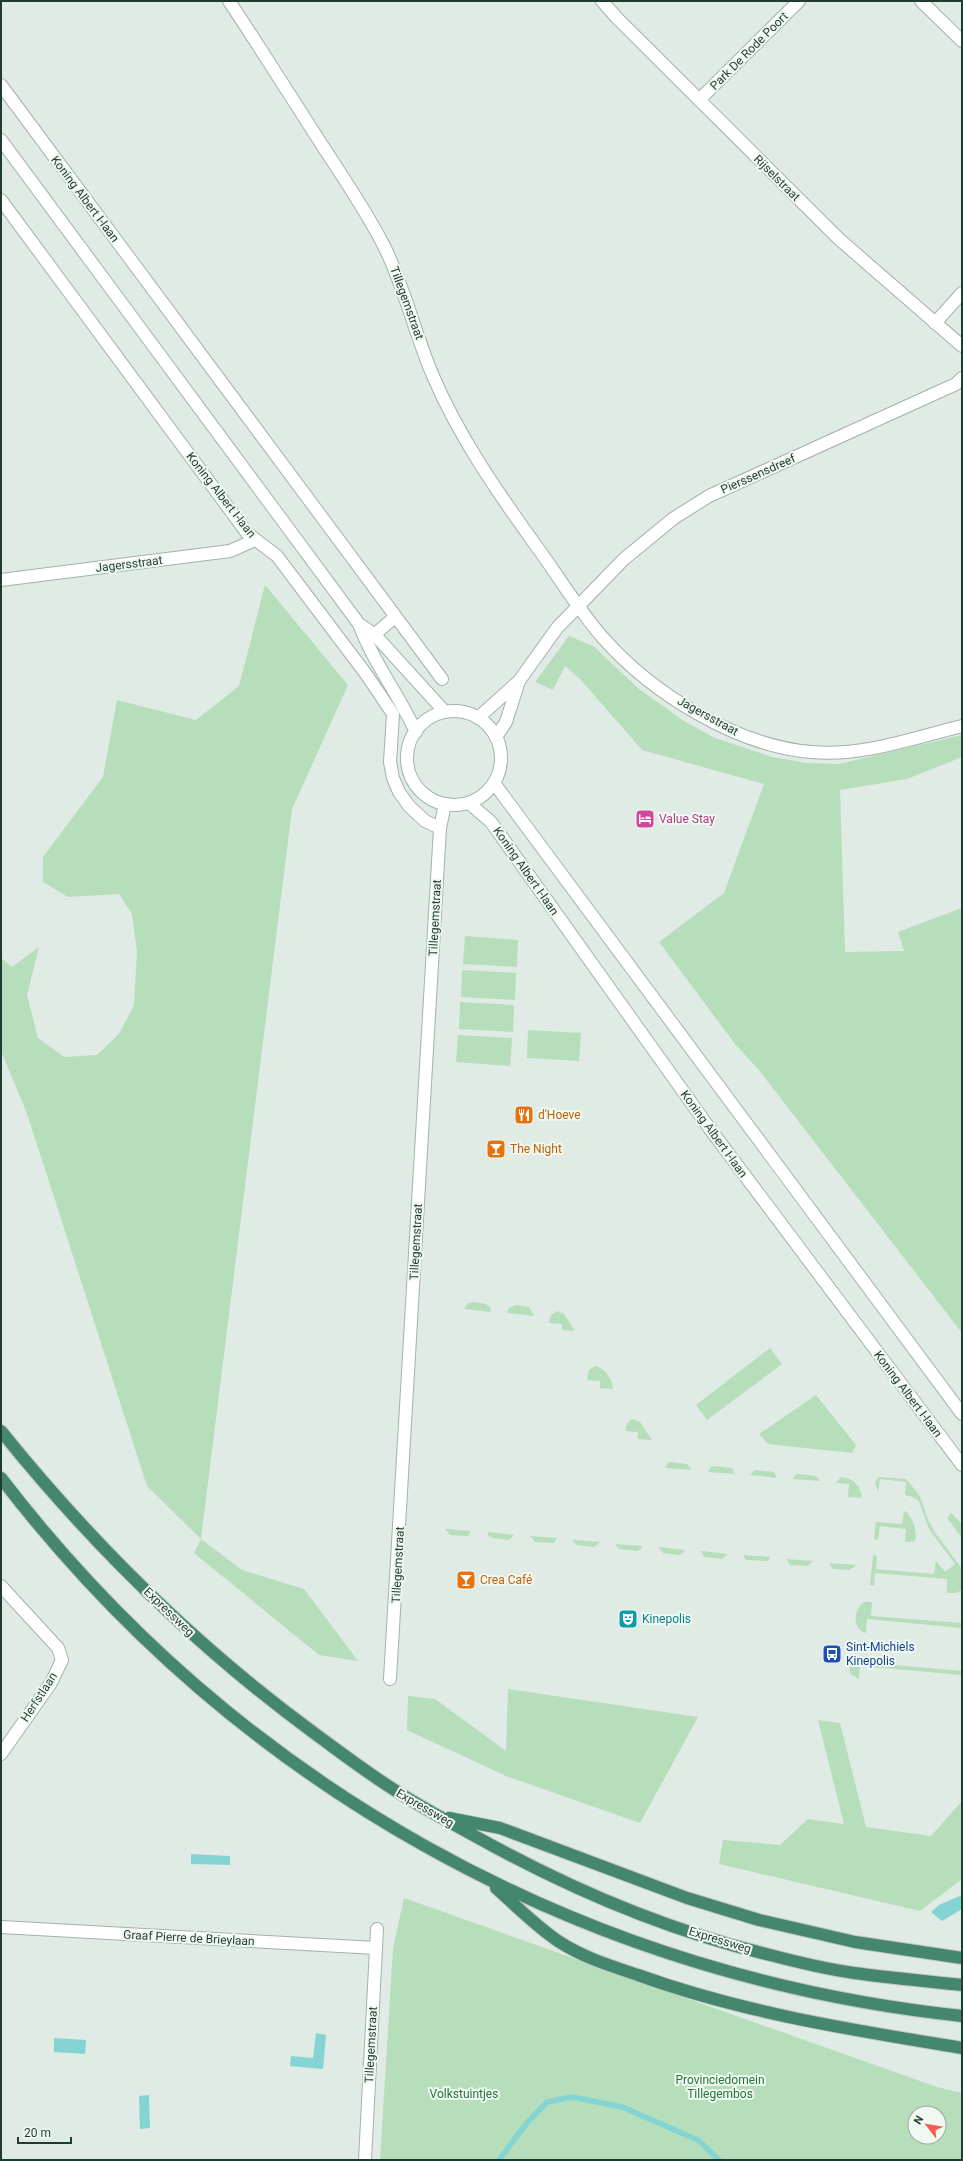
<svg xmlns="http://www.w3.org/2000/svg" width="963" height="2161" font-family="Roboto,sans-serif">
  <rect width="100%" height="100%" fill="#dfebe4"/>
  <path fill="#b6deba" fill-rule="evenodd" d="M265 585 348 685 292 809 201 1539 242 1570 304 1589 358 1661 319 1655 194 1553 201 1539 147 1486 45 1169 26 1111 1 1051V958L12 967 39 947 27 995 38 1038 64 1057 97 1055 119 1034 134 1005 137 952 132 914 119 894 68 897 43 882V857L103 777 117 700 196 720 239 686Z
    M569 636 593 646 639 689 684 721 715 738 772 757 807 763 839 764 962 735V757L907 779 840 790 845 952 904 951 898 932 962 908V1333L759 1070 735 1044 659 942 724 893 764 784 642 750 580 679 565 666 553 690 535 682Z
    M465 936 518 940 517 967 463 964Z
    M462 970 516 973 515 1000 461 997Z
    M460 1002 514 1005 513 1032 459 1029Z
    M528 1030 581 1033 579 1061 527 1058Z
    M458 1035 512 1038 510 1066 456 1062Z
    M473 1302 486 1304 490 1307 491 1312 464 1309 467 1304Z
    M516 1305 529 1307 534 1316 507 1313 509 1308Z
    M557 1311 564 1314 575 1331 562 1330V1324L549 1323 551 1315Z
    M770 1348 782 1364 707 1420 696 1405Z
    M595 1366C604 1367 613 1380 613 1389L600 1388V1381L587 1380 589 1370Z
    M816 1395 856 1445 852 1453 768 1444 759 1434Z
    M632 1419 640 1422 652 1440 638 1439V1432L625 1431 627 1423Z
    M671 1462 687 1464 692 1470 665 1468 668 1463Z
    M714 1466 732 1468 735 1474 708 1472 711 1467Z
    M755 1470 774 1472 777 1478 750 1475Z
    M798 1474 816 1476 820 1481 793 1479 795 1475Z
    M841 1477C853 1478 861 1486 862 1498L848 1497 849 1484 836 1483Z
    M879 1477 906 1479 920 1496 928 1520 936 1534 962 1569V1590L956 1593H947V1579L875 1573 874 1586 870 1585 873 1555 877 1556 876 1569 934 1574 936 1561 945 1572 955 1564 929 1529 919 1501 913 1497 905 1495 906 1482 880 1479 878 1492 875 1482Z
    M904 1511C912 1513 918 1533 915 1541L905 1542 906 1529 880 1526 878 1540 874 1539 876 1522 902 1524Z
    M951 1513 962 1524V1538L947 1518Z
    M445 1529 471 1531 468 1536 450 1535Z
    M488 1532 514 1535 509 1540 493 1538 488 1536Z
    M530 1536 557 1538 554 1543 535 1542Z
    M572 1540 600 1542 594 1547 576 1545Z
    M615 1544 642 1546 641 1549 637 1551 619 1549Z
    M658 1547 685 1550V1551L680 1555 663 1553Z
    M701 1551H702L728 1554 722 1559 704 1557Z
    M743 1555 770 1557 768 1561 746 1560Z
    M786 1559 813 1561 807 1566 790 1565Z
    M829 1563 856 1565V1566L849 1570 833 1569Z
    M864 1602H872L871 1616 962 1623V1628L867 1619 866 1633C851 1629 854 1609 864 1602Z
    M849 1661 962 1671V1675L860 1666 859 1679 850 1674Z
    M508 1689 698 1717 640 1823 506 1776 407 1730 408 1696 435 1699 506 1751Z
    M818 1720 840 1723 866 1827 931 1836 962 1801V1879L920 1911 719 1864 723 1840 780 1845 808 1819 844 1824Z
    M404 1898 937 2087 962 2093V2160H380L393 1948ZM915 2113H939V2137H915Z"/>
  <path fill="#83d4d3" d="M191 1854 230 1856V1865L191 1864Z
    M962 1895V1909L942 1921 931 1912 939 1905Z
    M316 2033 326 2035 323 2069 290 2066 291 2056 313 2058Z
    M54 2038 86 2040 85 2054 54 2052Z
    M149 2095 150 2128 140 2129 139 2096Z"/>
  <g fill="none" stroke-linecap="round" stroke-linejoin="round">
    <path stroke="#83d4d3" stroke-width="5.5" d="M499 2160 526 2124 547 2102 572 2097 622 2107 698 2140 719 2160"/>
    <defs>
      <path id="minor" d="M229 1C261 49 291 97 322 145 344 179 367 212 385 248 405 289 415 334 433 376 459 437 498 493 537 547 559 577 579 611 604 639 653 694 737 746 811 752 862 757 913 738 962 726
        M921 1 962 41
        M1 85 442 679
        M699 100 799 1
        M1 200 247 533 277 556 366 674 393 714 390 762 393 778 399 792 409 806 425 821 440 828
        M935 323 962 293
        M1 580 230 551 255 540
        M367 641 395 617
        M478 718 519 681 557 628 624 559 674 518 709 496 956 384 962 378
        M496 737 506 722 519 681
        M1 1586 58 1648 62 1660 51 1683 1 1754
        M390 1679 440 828 445 804
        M1 1927 376 1948
        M365 2160 377 1929"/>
      <path id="tertiary" d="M602 1 617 18 839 239 962 346"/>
      <path id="secondary" d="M1 140 359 624C373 662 399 695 416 732
        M359 624 375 635 445 712
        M407 758a47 47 0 1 1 94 0a47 47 0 1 1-94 0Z
        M494 783 962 1414
        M469 803 491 822 710 1129 962 1465"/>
      <path id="trunk" d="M1 1431C92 1544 197 1647 314 1733 340 1752 366 1772 393 1789 419 1806 446 1820 473 1835 566 1887 665 1930 770 1955 797 1962 826 1969 854 1973 890 1978 926 1981 962 1985
        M1 1478C236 1784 578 1975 962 2016
        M449 1818 500 1828 687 1898 759 1920 855 1942 962 1958
        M496 1888C516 1906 536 1926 558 1941 582 1957 611 1966 638 1975 743 2013 853 2030 962 2048"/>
    </defs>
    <use href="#minor" stroke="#a2b3aa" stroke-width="14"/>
    <use href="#tertiary" stroke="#a2b3aa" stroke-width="14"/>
    <use href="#secondary" stroke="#9db8aa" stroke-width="14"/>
    <use href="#trunk" stroke="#c0c8c5" stroke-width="14"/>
    <use href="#minor" stroke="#fff" stroke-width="12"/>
    <use href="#tertiary" stroke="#fff" stroke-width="12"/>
    <use href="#secondary" stroke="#fff" stroke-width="12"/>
    <use href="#trunk" stroke="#45876c" stroke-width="12"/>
  </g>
  <defs>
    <symbol id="hotel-square" viewBox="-11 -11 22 22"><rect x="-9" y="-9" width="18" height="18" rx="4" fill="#d1479c" stroke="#f0f8f2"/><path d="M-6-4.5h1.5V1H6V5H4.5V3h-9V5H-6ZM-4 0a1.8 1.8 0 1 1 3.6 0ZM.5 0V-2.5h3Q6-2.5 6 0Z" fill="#fff"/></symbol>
    <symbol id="restaurant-square" viewBox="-11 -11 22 22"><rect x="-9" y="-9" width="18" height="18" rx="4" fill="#e8710a" stroke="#f0f8f2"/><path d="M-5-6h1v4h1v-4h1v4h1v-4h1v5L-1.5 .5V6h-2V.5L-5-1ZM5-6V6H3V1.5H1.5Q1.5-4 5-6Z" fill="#fff"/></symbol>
    <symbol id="bar-square" viewBox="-11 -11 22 22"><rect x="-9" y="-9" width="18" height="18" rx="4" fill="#e8710a" stroke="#f0f8f2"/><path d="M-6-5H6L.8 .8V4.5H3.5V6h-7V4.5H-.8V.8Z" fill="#fff"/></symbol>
    <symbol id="theatre-square" viewBox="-11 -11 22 22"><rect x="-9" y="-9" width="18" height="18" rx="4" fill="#0f9aa8" stroke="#f0f8f2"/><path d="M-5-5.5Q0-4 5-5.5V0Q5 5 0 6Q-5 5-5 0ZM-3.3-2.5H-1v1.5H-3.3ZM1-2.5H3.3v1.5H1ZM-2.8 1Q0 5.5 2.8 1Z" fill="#fff"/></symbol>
    <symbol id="bus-square" viewBox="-11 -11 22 22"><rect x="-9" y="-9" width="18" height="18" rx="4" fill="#1a4fb4" stroke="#f0f8f2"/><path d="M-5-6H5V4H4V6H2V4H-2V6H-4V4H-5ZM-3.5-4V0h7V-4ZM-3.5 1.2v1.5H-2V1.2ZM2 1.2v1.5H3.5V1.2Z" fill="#fff"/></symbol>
  </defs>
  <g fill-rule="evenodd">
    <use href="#hotel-square" x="634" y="808" width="22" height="22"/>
    <use href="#restaurant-square" x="513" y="1104" width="22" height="22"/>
    <use href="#bar-square" x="485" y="1138" width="22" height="22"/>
    <use href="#bar-square" x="455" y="1569" width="22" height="22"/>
    <use href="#theatre-square" x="617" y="1608" width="22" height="22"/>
    <use href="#bus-square" x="821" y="1643" width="22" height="22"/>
  </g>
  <g text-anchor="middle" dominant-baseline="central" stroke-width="4" stroke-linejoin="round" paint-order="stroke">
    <g font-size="12" fill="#1f3c2f" stroke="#f0f8f2">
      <text transform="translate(749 51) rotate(-45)">Park De Rode Poort</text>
      <text transform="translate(777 178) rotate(45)">Rijselstraat</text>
      <text transform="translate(85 199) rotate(53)">Koning Albert I-laan</text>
      <text transform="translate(407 303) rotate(70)">Tillegemstraat</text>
      <text transform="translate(758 474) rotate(-24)">Pierssensdreef</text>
      <text transform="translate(221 495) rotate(52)">Koning Albert I-laan</text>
      <text transform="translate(129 564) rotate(-7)">Jagersstraat</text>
      <text transform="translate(708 716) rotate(29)">Jagersstraat</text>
      <text transform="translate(526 871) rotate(55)">Koning Albert I-laan</text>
      <text transform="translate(435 918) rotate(-87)">Tillegemstraat</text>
      <text transform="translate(714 1134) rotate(54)">Koning Albert I-laan</text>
      <text transform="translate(416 1242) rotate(-87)">Tillegemstraat</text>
      <text transform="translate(908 1394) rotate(53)">Koning Albert I-laan</text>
      <text transform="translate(398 1565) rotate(-87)">Tillegemstraat</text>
      <text transform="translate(169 1612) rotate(44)">Expressweg</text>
      <text transform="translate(39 1697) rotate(-57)">Herfstlaan</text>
      <text transform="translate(425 1808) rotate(30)">Expressweg</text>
      <text transform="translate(189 1938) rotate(3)">Graaf Pierre de Brieylaan</text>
      <text transform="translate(720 1940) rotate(17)">Expressweg</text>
      <text transform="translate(371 2045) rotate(-87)">Tillegemstraat</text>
    </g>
    <g font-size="12" fill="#b23c85" stroke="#f0f8f2" text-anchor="start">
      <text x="659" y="819">Value Stay</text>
    </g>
    <g font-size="12" fill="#c56008" stroke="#f0f8f2" text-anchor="start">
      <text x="538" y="1115">d'Hoeve</text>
      <text x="510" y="1149">The Night</text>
      <text x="480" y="1580">Crea Café</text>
    </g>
    <g font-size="12" fill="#0d838f" stroke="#f0f8f2" text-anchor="start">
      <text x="642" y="1619">Kinepolis</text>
    </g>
    <g font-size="12" fill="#164399" stroke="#f0f8f2" text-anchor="start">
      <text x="846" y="1647">Sint-Michiels<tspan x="846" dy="14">Kinepolis</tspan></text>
    </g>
    <g font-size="12" fill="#277538" stroke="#f0f8f2">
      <text x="720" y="2080">Provinciedomein<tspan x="720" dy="14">Tillegembos</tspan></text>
      <text x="464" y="2094">Volkstuintjes</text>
    </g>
  </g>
  <rect width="963" height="2161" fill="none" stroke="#1f3c2f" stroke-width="4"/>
  <g transform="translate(927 2125) rotate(301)"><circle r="19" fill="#f0f8f2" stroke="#9cada4"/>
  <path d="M0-3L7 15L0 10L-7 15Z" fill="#fa5b4f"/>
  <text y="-6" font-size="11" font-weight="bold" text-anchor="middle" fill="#1f3c2f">N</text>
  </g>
  <path d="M18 2137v6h53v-6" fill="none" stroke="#1f3c2f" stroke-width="2"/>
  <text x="24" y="2137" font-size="12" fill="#1f3c2f" stroke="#f0f8f2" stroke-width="3" paint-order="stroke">20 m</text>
</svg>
